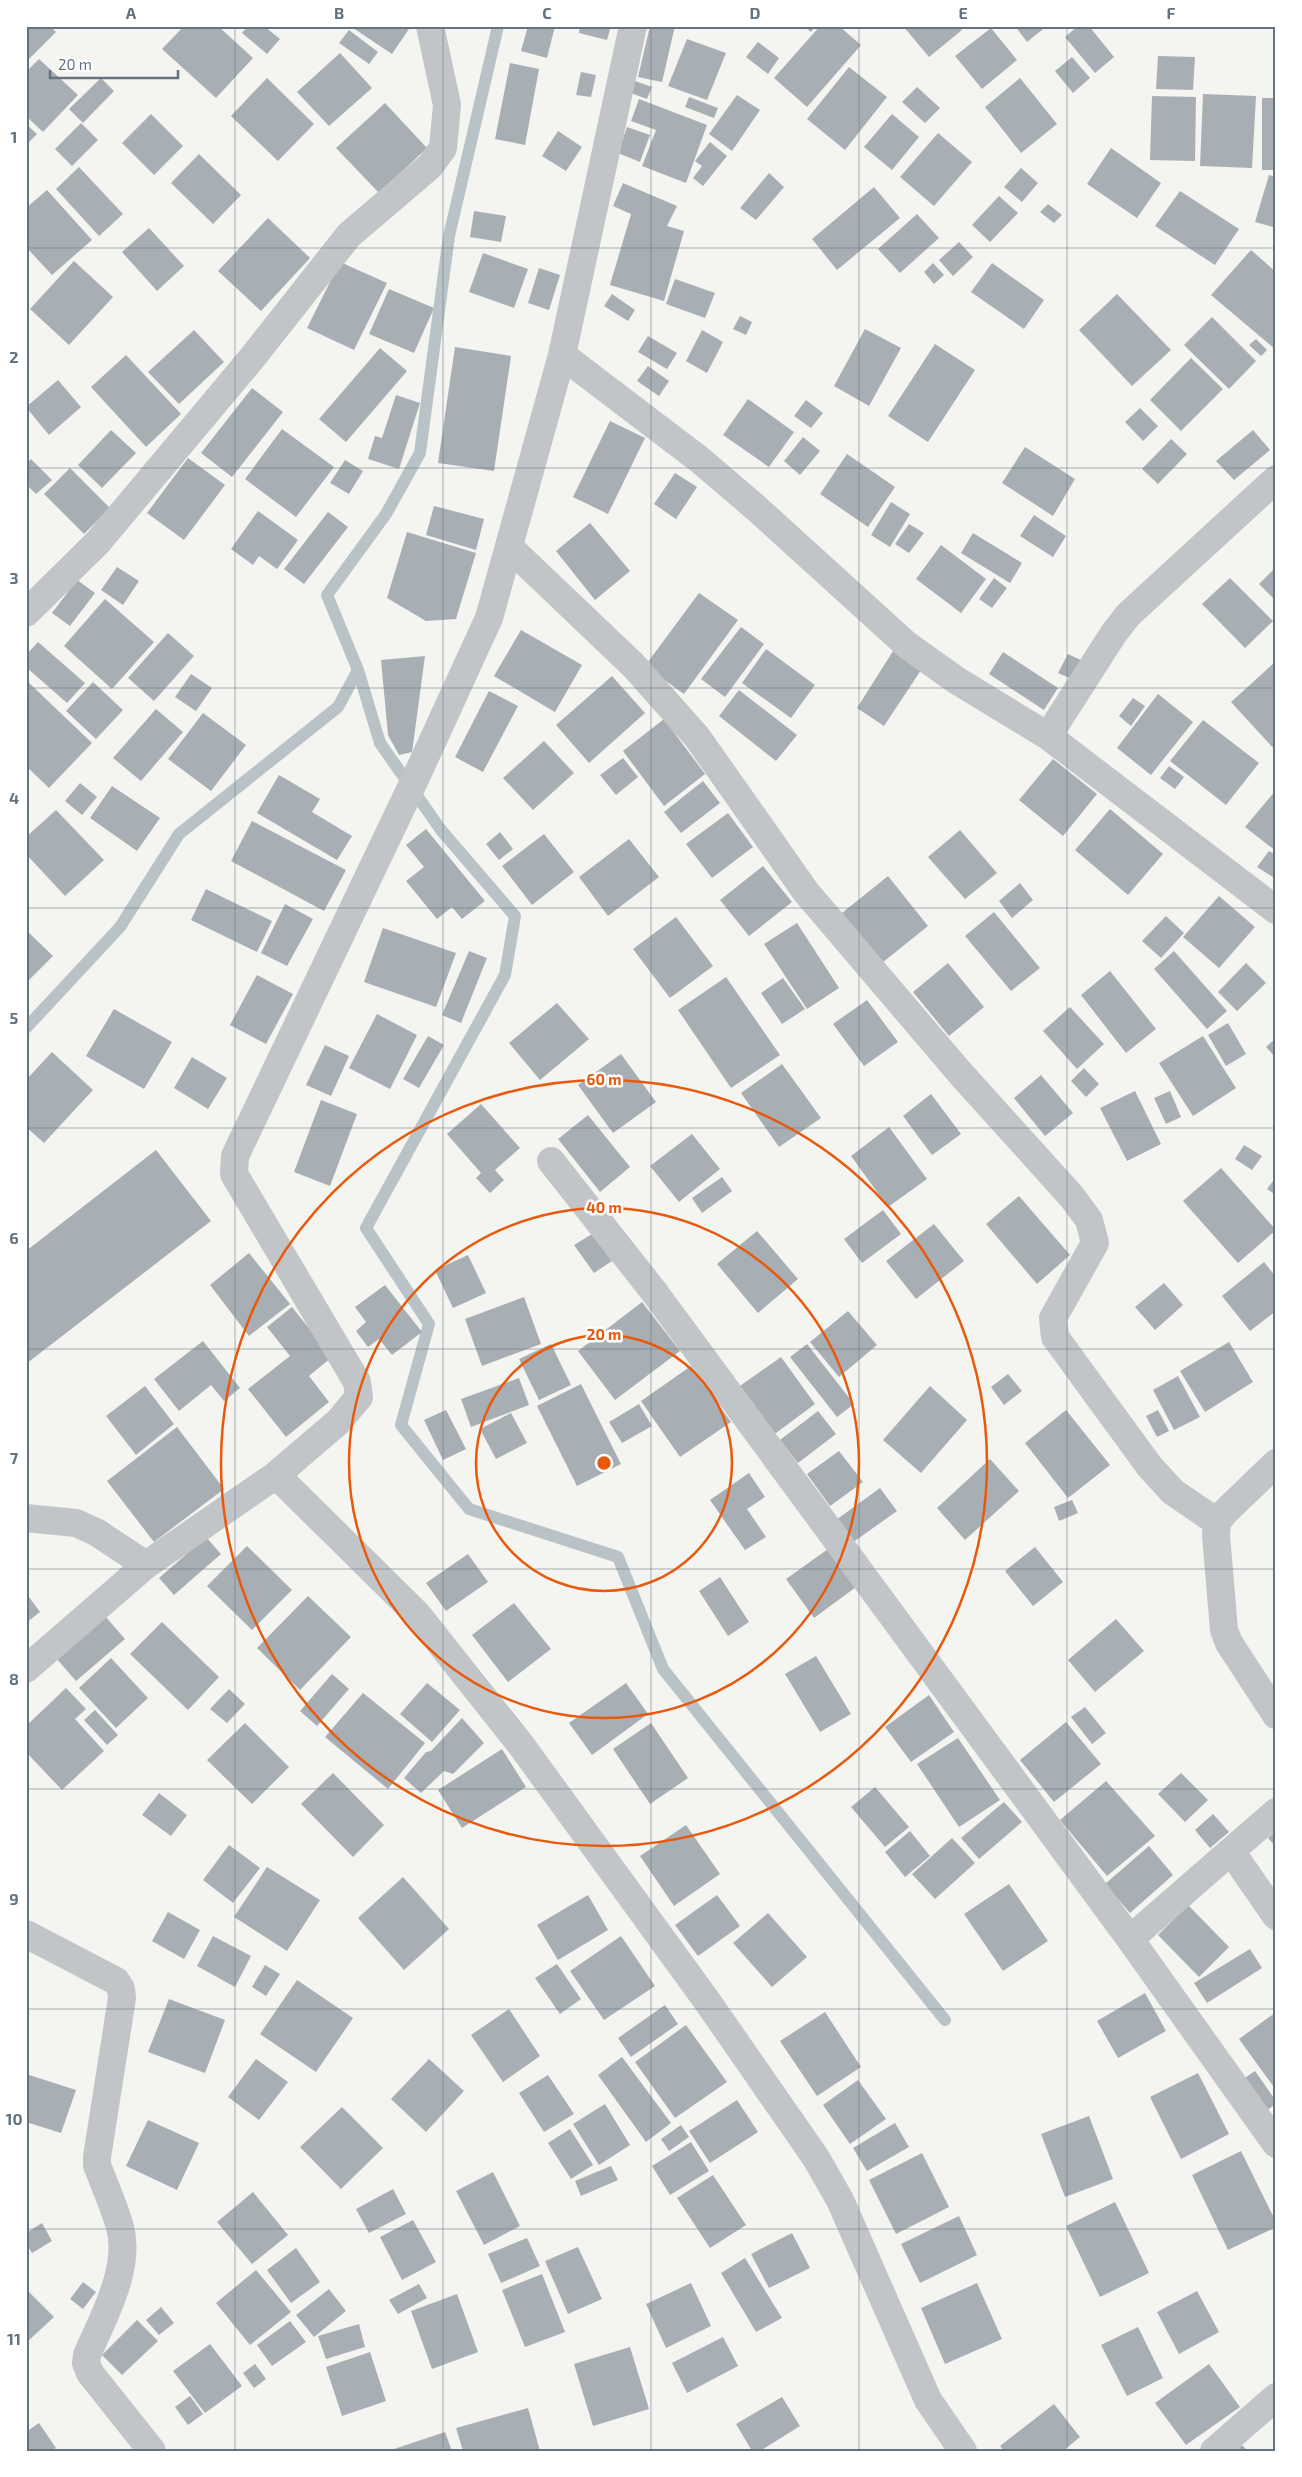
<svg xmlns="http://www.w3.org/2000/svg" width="1302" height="2477" font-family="'Exo 2',sans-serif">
  <rect width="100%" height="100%" fill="#f4f4f0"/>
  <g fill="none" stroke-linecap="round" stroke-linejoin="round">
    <path stroke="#b9c3c7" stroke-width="12" d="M358 670 380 743 441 830 515 916 505 975 366 1228 429 1324 401 1425 469 1509 618 1557 663 1669 945 2020
      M26 1028 120 927 179 834 338 707 358 670 327 595 386 514 420 453 449 236 498 26"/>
  </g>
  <path fill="#a8afb4" d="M30 26H50L56 32 27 61 26 30Z
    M184 26H218L253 58 216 98 162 49Z
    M248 26H264L280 39 267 54 242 33Z
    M350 26H411L392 54Z
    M528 26H555L547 58 521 51Z
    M580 26H611L607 40 579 33Z
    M650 26H675L662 82 638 77Z
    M803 26H815L811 32Z
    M820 26H839L861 45 807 107 774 78Z
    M903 26H958L962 30 929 57Z
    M1015 26H1047L1027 42Z
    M1078 26H1089L1114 57 1095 73 1065 37Z
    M991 28 1017 60 982 89 955 56Z
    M349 30 378 52 369 64 339 43Z
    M687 39 726 53 707 100 668 86Z
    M758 42 779 58 768 74 746 57Z
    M340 53 372 88 329 126 297 92Z
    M1158 56 1195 57 1193 90 1156 89Z
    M1072 57 1090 78 1073 93 1055 71Z
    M39 59 78 95 43 132 26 116V68L28 70Z
    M510 63 539 69 525 145 495 139Z
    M849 67 887 97 845 150 807 119Z
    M581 72 596 75 591 97 576 95Z
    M101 78 114 91 83 123 69 109Z
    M267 78 314 124 278 161 231 116Z
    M1020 78 1057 124 1021 153 985 107Z
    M635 81 652 87 647 99 631 93Z
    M917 87 940 108 925 123 902 102Z
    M1203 94 1256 96 1252 168 1200 166Z
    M737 95 760 110 732 151 709 134Z
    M1152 96 1196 97 1195 161 1150 160Z
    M689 97 718 108 714 118 685 107Z
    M1262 98H1276V170H1262Z
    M639 99 707 125 686 183 642 166 656 130 631 121Z
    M385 103 427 148 379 193 336 148Z
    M151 114 183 146 154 175 122 143Z
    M892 114 919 137 892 170 864 147Z
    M81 123 98 140 72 166 55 149Z
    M26 124 37 134 26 145Z
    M627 127 650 135 640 162 618 153Z
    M558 131 582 147 566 171 542 156Z
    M938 133 972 162 934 206 900 177Z
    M710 142 727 156 703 186 693 178 702 166 695 161Z
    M1111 148 1161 183 1137 218 1087 184Z
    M199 154 241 195 213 224 171 183Z
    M79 167 123 214 99 236 56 189Z
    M1021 168 1038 183 1022 202 1004 187Z
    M769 173 784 187 756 220 740 208Z
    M1269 175 1276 177V228L1255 222Z
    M623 183 677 206 667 226 684 231 664 301 610 285 631 214 613 206Z
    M874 187 900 218 837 270 812 239Z
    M47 190 92 240 52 275 26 247V208Z
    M1180 191 1239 229 1215 265 1155 226Z
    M999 196 1018 213 990 242 972 225Z
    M1048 204 1062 215 1054 223 1040 212Z
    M474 211 506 216 501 242 470 237Z
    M917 214 939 238 900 273 878 249Z
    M268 218 310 258 261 311 218 271Z
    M149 228 184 266 157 291 122 252Z
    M959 242 973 257 953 276 939 260Z
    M1251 250 1276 272V350L1211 295Z
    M483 253 528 269 514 308 469 292Z
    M74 261 113 297 69 345 30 309Z
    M340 262 387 283 354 350 307 328Z
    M933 263 944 275 934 284 924 272Z
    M992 263 1044 300 1024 329 971 292Z
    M539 268 560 275 549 310 528 303Z
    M675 279 715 293 705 318 666 304Z
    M389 289 434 308 414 353 369 334Z
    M612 294 635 310 628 321 604 306Z
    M1117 294 1171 350 1132 386 1079 330Z
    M740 316 752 322 746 335 733 329Z
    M1212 317 1256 361 1229 389 1184 345Z
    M865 329 901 348 869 406 834 386Z
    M194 330 224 362 179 404 148 372Z
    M702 330 723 342 707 373 686 361Z
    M648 336 677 353 667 369 638 352Z
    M1256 339 1267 350 1261 356 1249 345Z
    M935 344 975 370 928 442 888 416Z
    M455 347 511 356 494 471 438 463Z
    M380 348 407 371 346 442 319 419Z
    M126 355 181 414 146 447 91 387Z
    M1191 358 1223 389 1181 431 1150 400Z
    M648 366 669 381 659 396 637 381Z
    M58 380 81 407 49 435 26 407Z
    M252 388 283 412 232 477 201 453Z
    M396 395 420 403 399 469 368 459 375 436 382 438Z
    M748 399 794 432 769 467 723 435Z
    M806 400 823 413 811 428 794 416Z
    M1140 408 1158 426 1143 441 1125 422Z
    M610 421 645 438 608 514 573 497Z
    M282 429 334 467 296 517 245 479Z
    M111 430 136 453 102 488 78 465Z
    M1253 430 1270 450 1234 480 1216 461Z
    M803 437 820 451 800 475 784 461Z
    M1171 439 1187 454 1158 484 1142 469Z
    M1025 447 1075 479 1053 516 1002 483Z
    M847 454 895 487 868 527 820 494Z
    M188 458 225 485 184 540 147 513Z
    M31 459 52 480 36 494 26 484V464Z
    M345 460 363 471 349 494 330 483Z
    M70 468 110 508 84 534 44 494Z
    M675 473 697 487 676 519 654 504Z
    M891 502 910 514 890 547 871 535Z
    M434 506 484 519 476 550 426 535Z
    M258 511 298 540 277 569 259 556 253 565 231 549Z
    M328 512 348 527 304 584 284 569Z
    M1034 515 1066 536 1053 557 1020 536Z
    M590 523 630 571 595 600 556 551Z
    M909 524 924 533 909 553 895 544Z
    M407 532 476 553 456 619 426 621 387 598Z
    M973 533 1022 563 1010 583 961 553Z
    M941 545 986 579 961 613 916 579Z
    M117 567 139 581 123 605 101 590Z
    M1276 567V601L1259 584Z
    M994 578 1007 588 992 608 979 599Z
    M1230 578 1273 621 1245 648 1202 604Z
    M77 580 95 593 70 626 52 613Z
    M699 593 738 620 684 694 645 666Z
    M105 599 154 642 112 689 64 646Z
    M741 627 764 644 725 697 701 679Z
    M521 630 582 665 555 712 494 676Z
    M168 633 194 656 154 701 128 678Z
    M38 642 85 683 67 703 26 667V655Z
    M895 648 923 667 884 726 857 708Z
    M766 649 815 685 791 718 742 683Z
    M1003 652 1058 688 1044 710 989 674Z
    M1068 654 1083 661 1074 680 1058 673Z
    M425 656 412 752 399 755 388 735 381 660Z
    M1276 661V751L1231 702Z
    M191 674 212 688 196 711 175 697Z
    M612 676 645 713 589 763 556 725Z
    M26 680 92 743 49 788 26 766Z
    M93 682 123 710 96 739 66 711Z
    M739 690 797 735 776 761 719 716Z
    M489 691 518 706 483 772 455 757Z
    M1158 694 1193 722 1151 775 1117 748Z
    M1133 698 1145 706 1131 726 1119 716Z
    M156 709 183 732 141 781 113 758Z
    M203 713 246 745 211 791 168 759Z
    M664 719 705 774 664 806 623 751Z
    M1203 720 1259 763 1226 805 1170 761Z
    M544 741 574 773 533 810 503 778Z
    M623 758 638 777 616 795 600 775Z
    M1053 759 1097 794 1063 836 1019 800Z
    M1169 766 1184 777 1175 789 1160 778Z
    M279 775 320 799 312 812 352 836 337 860 257 813Z
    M703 781 720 803 681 833 664 812Z
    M80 783 97 797 82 815 65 801Z
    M112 786 160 818 137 851 90 818Z
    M1276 790V851L1245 827Z
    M1110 809 1163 854 1128 895 1075 850Z
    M56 810 104 860 65 896 26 854V837Z
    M728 813 753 847 712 878 686 844Z
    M252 821 346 870 324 911 231 861Z
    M426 829 485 901 462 919 452 907 437 919 406 881 424 867 406 845Z
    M960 830 997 873 965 899 928 857Z
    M500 832 513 849 499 860 486 844Z
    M544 834 574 872 532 905 502 866Z
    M629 839 659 877 608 916 579 877Z
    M1269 851 1276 855V879L1257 867Z
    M763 866 792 902 749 936 720 900Z
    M888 876 928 926 882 963 842 913Z
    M1020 883 1033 900 1012 918 999 901Z
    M206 889 272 921 257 952 191 920Z
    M1219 896 1255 927 1219 968 1183 937Z
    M285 904 313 919 287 966 261 953Z
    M994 912 1040 968 1011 991 965 936Z
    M1166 916 1184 933 1161 958 1142 941Z
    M676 917 713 966 670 998 633 949Z
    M797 923 839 988 807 1009 764 944Z
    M383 928 456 953 436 1007 364 982Z
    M26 930 53 956 26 983Z
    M469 951 487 958 461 1023 442 1015Z
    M1174 951 1227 1011 1207 1029 1154 969Z
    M948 963 984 1007 949 1036 913 992Z
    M1246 963 1266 983 1237 1011 1218 992Z
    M1110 971 1156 1029 1126 1053 1081 995Z
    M257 975 293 994 266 1044 230 1025Z
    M726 977 780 1055 731 1088 678 1010Z
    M783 978 805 1009 782 1024 761 993Z
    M867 1000 898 1042 864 1066 833 1024Z
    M557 1003 589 1039 540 1080 509 1043Z
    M1070 1007 1104 1044 1077 1069 1043 1031Z
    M114 1009 172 1042 144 1089 86 1056Z
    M377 1014 417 1035 390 1089 349 1068Z
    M1228 1023 1246 1054 1226 1066 1208 1035Z
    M428 1036 444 1045 419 1088 403 1079Z
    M1203 1036 1236 1088 1193 1116 1159 1063Z
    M1276 1038V1058L1266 1047Z
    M325 1045 349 1056 331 1096 306 1085Z
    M52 1052 93 1090 44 1143 26 1127V1080Z
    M621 1054 656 1102 613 1133 578 1085Z
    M192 1057 227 1078 208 1109 174 1088Z
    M782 1064 821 1118 779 1147 741 1093Z
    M1084 1068 1099 1084 1086 1097 1071 1081Z
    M1041 1075 1073 1113 1045 1136 1014 1098Z
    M1135 1091 1161 1144 1127 1161 1100 1108Z
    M1170 1091 1181 1117 1166 1124 1154 1098Z
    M931 1094 961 1134 932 1155 903 1116Z
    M321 1100 357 1114 330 1186 294 1172Z
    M481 1104 520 1148 495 1170 504 1180 490 1193 476 1178 481 1173 447 1134Z
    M588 1115 630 1167 600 1192 558 1139Z
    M889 1127 927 1179 888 1207 851 1156Z
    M692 1134 720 1169 679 1202 650 1166Z
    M1244 1145 1262 1156 1252 1170 1235 1159Z
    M156 1150 211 1221 26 1364V1251Z
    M1221 1168 1276 1230 1238 1263 1183 1201Z
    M722 1177 732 1191 702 1213 692 1198Z
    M1276 1177V1195L1267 1189Z
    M1019 1196 1070 1255 1037 1284 986 1224Z
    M883 1210 901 1234 862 1263 844 1239Z
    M934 1224 964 1261 916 1299 886 1261Z
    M757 1231 798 1279 758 1313 717 1264Z
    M592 1234 612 1261 594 1273 574 1245Z
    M249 1253 290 1304 249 1336 210 1285Z
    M468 1255 486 1293 453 1308 435 1270Z
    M1264 1262 1276 1277V1311L1250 1331 1222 1296Z
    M1164 1283 1183 1305 1155 1330 1135 1307Z
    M385 1285 422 1332 392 1355 379 1339 368 1347 356 1331 366 1322 355 1307Z
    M524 1297 541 1344 482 1366 465 1319Z
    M642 1302 680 1351 615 1400 578 1351Z
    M292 1307 332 1357 309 1376 329 1402 286 1437 248 1389 290 1356 267 1327Z
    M848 1311 877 1345 839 1377 810 1342Z
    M203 1341 240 1388 224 1401 211 1385 179 1411 154 1379Z
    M1229 1342 1253 1382 1205 1412 1180 1371Z
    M551 1344 571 1385 539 1400 519 1359Z
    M807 1344 854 1404 837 1417 790 1357Z
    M781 1357 815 1404 772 1436 737 1388Z
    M691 1366 731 1422 680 1457 641 1401Z
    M1008 1374 1022 1391 1004 1405 991 1387Z
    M1178 1376 1200 1417 1174 1430 1153 1390Z
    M519 1378 529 1405 471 1427 461 1399Z
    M581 1384 621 1464 577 1486 537 1406Z
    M145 1386 174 1424 136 1455 106 1416Z
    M930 1386 967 1420 921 1473 883 1440Z
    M639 1404 652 1426 622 1443 609 1422Z
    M446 1410 466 1449 443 1460 424 1420Z
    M1066 1410 1110 1465 1068 1498 1025 1443Z
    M1158 1410 1169 1431 1157 1437 1146 1416Z
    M818 1411 836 1434 798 1463 780 1440Z
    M511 1413 527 1443 496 1459 480 1429Z
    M177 1427 224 1489 154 1542 107 1481Z
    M839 1451 863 1482 830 1506 807 1474Z
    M990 1459 1019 1491 965 1540 937 1508Z
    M749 1473 765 1497 747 1509 766 1537 745 1550 710 1500Z
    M880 1488 897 1511 852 1543 836 1520Z
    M1072 1500 1078 1513 1059 1521 1054 1507Z
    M206 1537 221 1554 174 1595 159 1578Z
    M247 1546 292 1590 252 1630 207 1586Z
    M1035 1547 1063 1582 1033 1606 1005 1571Z
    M828 1549 856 1587 814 1618 786 1579Z
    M468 1554 488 1582 446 1611 426 1583Z
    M720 1577 749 1622 728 1636 699 1591Z
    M26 1593 40 1612 26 1623Z
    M308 1596 351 1637 300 1690 257 1648Z
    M514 1603 551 1649 508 1682 472 1635Z
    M105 1616 125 1639 76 1681 56 1658Z
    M1116 1619 1144 1651 1095 1692 1068 1660Z
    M162 1622 219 1677 188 1710 130 1654Z
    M816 1656 851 1714 820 1732 785 1674Z
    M111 1658 148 1698 116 1728 79 1688Z
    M332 1674 349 1689 317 1726 300 1711Z
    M427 1683 460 1710 432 1742 400 1714Z
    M626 1683 648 1714 592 1755 569 1723Z
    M66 1688 86 1709 75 1719 104 1751 62 1790 26 1752V1726Z
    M229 1689 245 1704 227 1723 210 1709Z
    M363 1693 425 1743 388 1789 325 1737Z
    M929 1695 954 1732 911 1762 885 1727Z
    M1085 1707 1106 1733 1092 1744 1071 1717Z
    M95 1710 118 1735 107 1745 84 1720Z
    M462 1718 484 1743 453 1774 444 1771 421 1793 404 1778 426 1752 431 1751Z
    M1066 1722 1101 1764 1054 1802 1020 1760Z
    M245 1723 289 1767 252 1804 207 1760Z
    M651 1723 688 1778 650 1804 613 1749Z
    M958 1738 1000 1800 959 1827 917 1764Z
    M502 1749 526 1787 462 1828 438 1790Z
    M333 1773 384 1825 353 1857 301 1804Z
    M1181 1773 1208 1800 1185 1822 1158 1794Z
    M1106 1781 1155 1836 1107 1876 1060 1820Z
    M875 1787 909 1827 885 1847 851 1807Z
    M159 1793 187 1815 171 1836 142 1815Z
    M1004 1802 1022 1822 979 1859 961 1838Z
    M1213 1814 1229 1832 1210 1848 1195 1830Z
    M686 1825 720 1874 674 1906 640 1856Z
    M910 1831 930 1856 905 1877 885 1852Z
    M1276 1831V1847L1268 1838Z
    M952 1838 975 1863 935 1899 912 1874Z
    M229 1845 260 1868 233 1903 203 1880Z
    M1149 1846 1173 1875 1130 1913 1105 1884Z
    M267 1867 320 1900 287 1951 234 1917Z
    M403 1877 449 1929 404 1970 358 1918Z
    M1009 1884 1048 1941 1003 1971 964 1914Z
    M588 1895 608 1930 558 1960 537 1925Z
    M717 1895 740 1926 698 1956 675 1925Z
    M1188 1905 1229 1947 1199 1977 1158 1935Z
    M168 1912 200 1930 184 1959 152 1941Z
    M768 1913 807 1957 772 1987 733 1943Z
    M213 1936 251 1956 235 1987 197 1966Z
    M621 1936 655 1986 604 2020 570 1971Z
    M1250 1949 1262 1968 1207 2003 1194 1983Z
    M557 1964 581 1999 560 2014 535 1978Z
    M265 1965 280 1974 266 1996 252 1987Z
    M297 1980 353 2018 316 2072 260 2034Z
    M1145 1993 1166 2031 1118 2058 1097 2021Z
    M169 1999 225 2020 205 2073 148 2052Z
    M665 2005 678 2024 631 2057 618 2038Z
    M509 2009 540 2056 503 2082 471 2035Z
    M825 2012 861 2067 817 2096 780 2041Z
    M1276 2012V2090L1239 2039Z
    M686 2025 727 2082 675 2118 635 2062Z
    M622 2057 671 2123 646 2142 598 2075Z
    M256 2059 288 2082 259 2120 228 2097Z
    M429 2059 464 2091 426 2132 391 2099Z
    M1255 2071 1276 2101V2104L1261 2114 1239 2082Z
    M1198 2073 1229 2134 1181 2159 1150 2097Z
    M26 2074 76 2090 61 2133 26 2122Z
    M548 2075 574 2114 544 2132 519 2093Z
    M858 2080 886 2119 850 2144 823 2105Z
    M737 2100 758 2132 710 2163 689 2131Z
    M605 2104 630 2145 599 2165 573 2124Z
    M342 2107 383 2148 341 2189 300 2147Z
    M1089 2116 1113 2179 1065 2197 1041 2134Z
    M148 2120 199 2143 177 2190 126 2166Z
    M895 2123 909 2147 867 2171 853 2148Z
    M681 2125 689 2137 669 2151 661 2139Z
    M570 2129 593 2165 571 2179 548 2143Z
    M691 2142 709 2171 670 2195 652 2166Z
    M1241 2151 1276 2222V2227L1228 2250 1192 2175Z
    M922 2153 949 2207 896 2234 869 2180Z
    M611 2166 618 2180 581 2196 575 2181Z
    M493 2172 520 2226 484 2245 456 2191Z
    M713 2175 746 2225 710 2248 677 2198Z
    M393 2189 406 2214 369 2233 356 2209Z
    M253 2192 288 2235 252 2264 217 2222Z
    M1115 2202 1149 2273 1100 2297 1066 2226Z
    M959 2216 977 2255 920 2283 901 2244Z
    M413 2220 436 2262 402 2280 380 2237Z
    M42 2223 52 2241 32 2253 26 2243V2233Z
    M792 2233 810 2268 769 2288 751 2254Z
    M527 2238 540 2266 501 2283 488 2254Z
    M578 2247 602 2299 568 2314 545 2261Z
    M296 2248 320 2282 291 2303 267 2270Z
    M745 2258 782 2318 756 2332 721 2273Z
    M256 2270 291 2312 250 2345 216 2303Z
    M542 2274 565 2332 525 2347 502 2290Z
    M83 2282 96 2292 83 2309 70 2299Z
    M691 2283 711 2326 666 2348 646 2304Z
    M977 2283 1002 2339 945 2364 921 2308Z
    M419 2284 427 2298 398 2314 389 2300Z
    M329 2289 346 2311 314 2337 296 2315Z
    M28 2291 54 2317 26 2343V2293Z
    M1197 2291 1219 2332 1179 2354 1157 2312Z
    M457 2294 478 2352 432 2369 411 2311Z
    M161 2307 174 2323 159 2335 146 2320Z
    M137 2320 158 2341 122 2375 102 2355Z
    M290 2321 306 2342 272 2366 257 2345Z
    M359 2324 365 2347 326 2359 318 2336Z
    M1138 2327 1163 2378 1127 2396 1101 2345Z
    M723 2337 738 2366 687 2393 672 2363Z
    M210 2344 242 2386 205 2413 173 2371Z
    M630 2347 649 2409 593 2426 574 2364Z
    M370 2352 386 2401 342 2416 326 2367Z
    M255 2364 266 2379 254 2388 243 2373Z
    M1209 2364 1240 2407 1186 2445 1155 2403Z
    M190 2396 203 2414 188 2425 175 2407Z
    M782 2397 800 2426 760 2451H752L736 2424Z
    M1054 2404 1080 2437 1063 2451H1004L1000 2446Z
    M528 2408 540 2451H463L456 2428Z
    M39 2423 56 2448 52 2451H26V2432Z
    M445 2432 452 2451H391V2450Z
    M1242 2445 1248 2451H1236Z"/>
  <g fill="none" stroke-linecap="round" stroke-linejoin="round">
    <path stroke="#c2c5c8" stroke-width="28" d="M562 355 700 460 755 507 907 645 956 680 1048 736 1276 910
      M509 547 633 665 697 737 806 892 961 1074 1072 1197 1089 1220 1095 1243 1053 1318 1055 1337 1150 1467 1173 1492 1217 1522
      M26 613 98 542 252 358 349 235 430 166 443 148 447 105 430 26
      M1048 736 1114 633 1128 615 1276 479
      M551 1161 655 1293 1130 1939 1276 2144
      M1276 1463 1224 1513 1217 1522 1216 1535 1224 1630 1229 1643 1276 1715
      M276 1475 417 1614 521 1745 707 2001 816 2158 840 2200 928 2400 963 2451
      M26 1518 76 1523 96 1532 146 1565 276 1475 338 1422 359 1397 357 1382 234 1174 235 1156 417 775 489 618 562 355 633 26
      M26 1669 146 1565
      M1276 1812 1231 1851 1276 1916
      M26 1934 116 1981 121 1989 122 1998 97 2157V2165C105 2186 114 2206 120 2227 131 2269 103 2318 87 2355L86 2363 90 2373 152 2451
      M1130 1939 1231 1851
      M1214 2451 1276 2397"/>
  </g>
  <path fill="none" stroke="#647380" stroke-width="1" stroke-opacity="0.55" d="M235 26V2451M443 26V2451M651 26V2451M859 26V2451M1067 26V2451M26 248H1276M26 468H1276M26 688H1276M26 908H1276M26 1128H1276M26 1349H1276M26 1569H1276M26 1789H1276M26 2009H1276M26 2229H1276"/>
  <g fill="none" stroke="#e8590c" stroke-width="2.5">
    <circle cx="604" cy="1463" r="128"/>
    <circle cx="604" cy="1463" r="255"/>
    <circle cx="604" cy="1463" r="383"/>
  </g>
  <circle cx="604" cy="1463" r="8" fill="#e8590c" stroke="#fff" stroke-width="2.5"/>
  <g font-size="15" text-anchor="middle" font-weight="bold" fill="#e8590c" stroke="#fff" stroke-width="5" stroke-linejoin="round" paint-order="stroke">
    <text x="604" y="1085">60 m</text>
    <text x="604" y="1213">40 m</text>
    <text x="604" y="1340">20 m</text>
  </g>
  <rect width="1302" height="2477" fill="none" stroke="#ffffff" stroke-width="55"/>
  <path d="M50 70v8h128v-8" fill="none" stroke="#647380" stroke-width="2.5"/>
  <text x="58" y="70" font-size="15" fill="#647380" stroke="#ffffff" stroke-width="4" paint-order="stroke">20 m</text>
  <rect x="28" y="28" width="1246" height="2422" fill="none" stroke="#647380" stroke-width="2"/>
  <g font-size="16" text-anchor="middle" font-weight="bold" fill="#647380">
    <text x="131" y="19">A</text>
    <text x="339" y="19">B</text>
    <text x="547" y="19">C</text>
    <text x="755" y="19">D</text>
    <text x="963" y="19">E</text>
    <text x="1171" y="19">F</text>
    <text x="14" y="143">1</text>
    <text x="14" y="363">2</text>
    <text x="14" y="584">3</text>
    <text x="14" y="804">4</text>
    <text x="14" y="1024">5</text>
    <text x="14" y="1244">6</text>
    <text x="14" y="1464">7</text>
    <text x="14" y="1685">8</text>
    <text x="14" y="1905">9</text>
    <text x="14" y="2125">10</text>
    <text x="14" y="2345">11</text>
  </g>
</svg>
